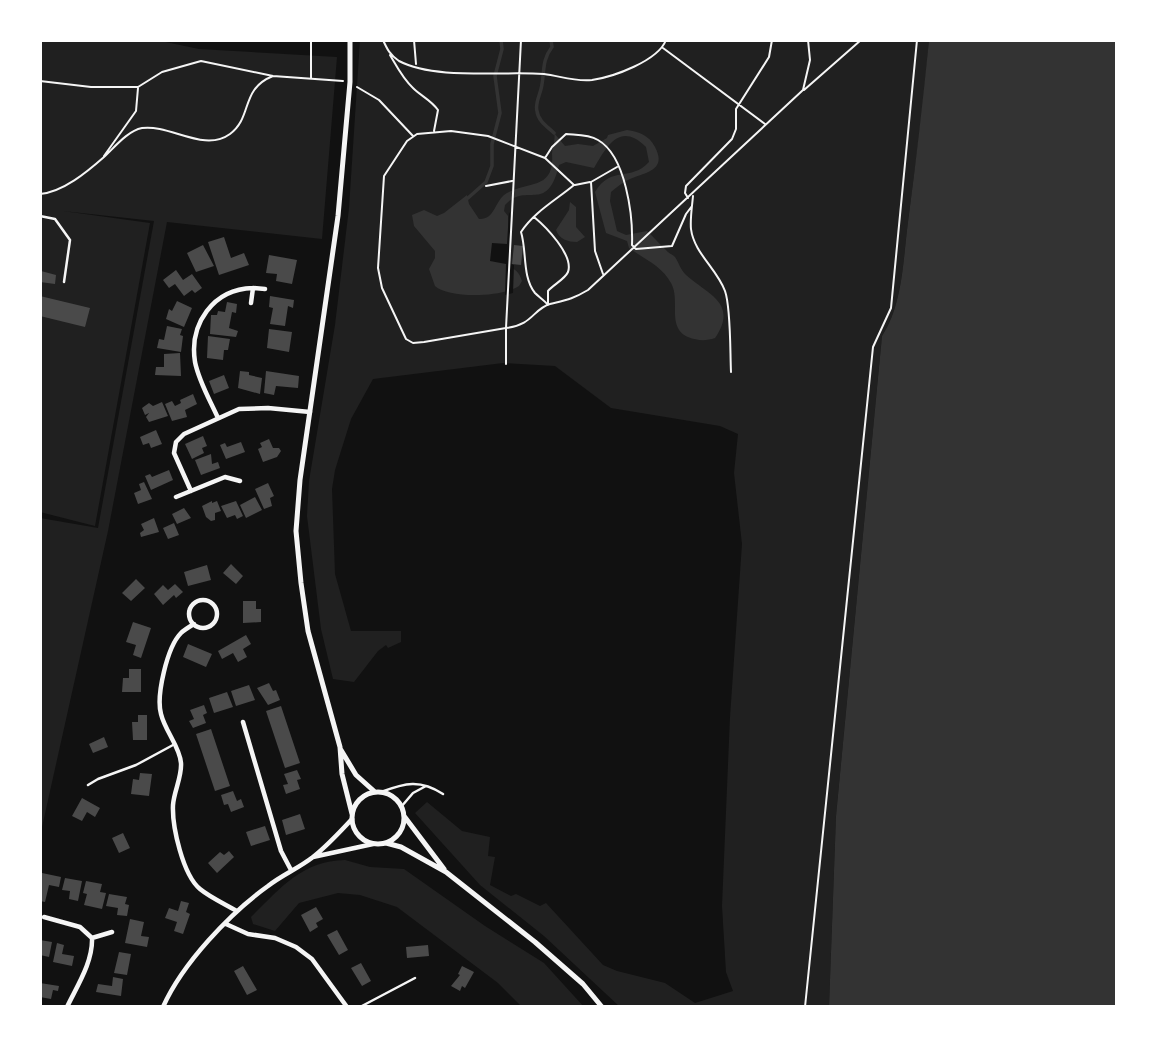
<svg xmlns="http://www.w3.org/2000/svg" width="1157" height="1047" font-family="Overpass,sans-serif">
  <rect width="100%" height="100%" fill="#111"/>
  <path fill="#202020" d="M40 40H156L199 49 337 57 322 239 167 222 108 531 40 836V518L98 528 154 221 63 211 150 223 95 526 40 512Z
    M360 40H929C924 101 916 161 908 222 903 259 903 304 882 336L836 816 829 1007H620L544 936 480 885 415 813 427 802 462 831 490 837 488 856 495 857 490 885 511 896 516 894 540 906 546 903 603 965 617 971 665 983 695 1003 733 991 726 972 722 906 730 717 742 544 734 473 738 434 720 426 611 408 555 366 503 363 373 379 351 419 335 470 332 489 335 574 351 631H401V642L388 648 386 645 378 651 354 682 333 679 321 629 307 516 309 481 335 325 349 208Z
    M345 860 370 867 404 869 485 926 544 963 584 1007H522L498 983 397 907 360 895 338 893 299 903 275 931 253 924 251 917C280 889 301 861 345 860Z"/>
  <path fill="#333" d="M929 40H1117V1007H829L836 816 882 336C903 304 903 259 908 222 916 161 923 101 929 40Z
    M627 130C639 132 649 135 655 147 667 170 647 172 630 179 623 182 617 187 611 192L610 201 617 231 626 235 647 231C654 237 659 244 666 250 668 253 672 254 675 257 679 263 680 269 686 275 707 294 739 303 715 338 706 341 698 341 688 337 666 327 681 300 671 283 662 266 644 259 629 248L627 241 606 233 595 192C611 165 631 182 649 162L646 147C620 121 607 146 594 168L566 162 559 165C547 215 527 181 505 205L504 211 508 216V267C516 269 519 272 522 281L519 286C503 297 449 299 435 286L429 269 435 258V251L414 226 412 215 424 210 437 216 444 213 467 195 469 204 479 219C494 220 494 204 504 195 525 180 555 192 552 154 552 146 556 141 554 133L565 146 578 144 593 146 607 138 608 135Z
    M570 202 576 207V227L585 237 577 242C568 242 559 239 556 230L569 210Z"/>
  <path fill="#111" d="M509 212 511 216V264L514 265 513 293 505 295 506 264 490 261 492 243 507 244Z"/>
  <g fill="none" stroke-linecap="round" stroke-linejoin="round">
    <path stroke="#333" stroke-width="3.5" d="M551 40 552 47C541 61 545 74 541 89 539 97 535 104 537 111 538 121 548 127 554 133
      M468 198 486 182 492 166V144L500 113 495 76 502 49 501 40"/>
  </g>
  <path fill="#4a4a4a" d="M224 237 231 258 244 253 249 265 219 275 208 242Z
    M203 245 214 266 196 272 187 253Z
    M514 245 523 246 521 265 512 264Z
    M269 255 297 260 292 284 276 281 277 274 266 273Z
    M176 270 183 280 192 274 202 288 195 293 192 290 184 296 175 284 169 288 163 280Z
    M41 271 56 275 55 284 40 282Z
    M40 296 90 308 85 327 40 316Z
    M270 296 294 300 293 308 288 306 285 326 270 324 273 308 269 307Z
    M177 301 192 308 184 327 166 319 169 309 172 311Z
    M227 302 237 304 236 313 232 312 229 328 238 331 236 337 210 334 211 315H217L218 311 225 312Z
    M167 326 182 329 180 335 183 336 181 352 157 348 159 339 164 340Z
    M269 329 292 332 289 352 267 348Z
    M208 336 230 339 228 350H224L223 360 207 358Z
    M180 353 181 376 155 375 156 367H164V354Z
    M240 371 249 372V375L262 378 260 394 238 388Z
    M266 371 299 376 298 388 276 386 274 395 264 393Z
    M224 375 229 388 214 394 209 381Z
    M193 394 197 404 185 410 187 417 172 421 165 404 172 401 175 406 181 403 180 400Z
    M162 402 168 416 149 422 146 417 149 413 145 415 142 408 149 403 153 406Z
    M156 430 162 444 151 448 149 443 143 445 140 437Z
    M203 436 207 446 202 448 204 453 192 459 185 444Z
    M269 439 273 448H279L281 451 277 457 263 462 258 449 262 447 260 443Z
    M241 442 245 452 226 459 220 445 225 443 227 447Z
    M211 454 212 464 218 462 220 468 201 475 195 460Z
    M169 470 173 480 151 490 145 476 150 474 152 477Z
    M144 482 152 499 138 504 134 493 141 490 139 484Z
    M268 483 274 496 270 498 272 506 264 509 255 489Z
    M255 497 262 510 246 518 240 505Z
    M212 501V503L217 501 221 511 215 513V520L211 521 206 517 202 506Z
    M236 501 243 516 237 519 235 515 227 518 221 506Z
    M184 508 191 518 177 524 172 514Z
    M154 518 159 532 141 537 140 533 144 530 141 524Z
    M174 523 179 535 168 539 163 528Z
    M231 564 243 576 236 584 223 573Z
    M207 565 211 580 188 586 184 572Z
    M136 579 145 588 131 601 122 593Z
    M175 584 183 592 176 598 174 595 163 605 154 594 163 585 168 590Z
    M243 601H256V609H261V622L243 623Z
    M133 622 151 628 141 658 133 655 136 645 126 642Z
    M246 635 251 644 243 649 247 657 238 662 233 653 222 659 218 651Z
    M188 644 212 654 206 667 183 657Z
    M129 669H141V692H122L123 678H129Z
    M269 683 273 691 276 690 280 700 268 705 257 688Z
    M249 685 255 700 236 706 231 691Z
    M227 692 233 707 214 713 209 698Z
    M204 705 207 713 203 715 206 723 193 728 189 721 194 719 190 710Z
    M281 706 300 763 285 768 266 711Z
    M138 715H147V740H133L132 722H138Z
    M211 729 230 786 215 791 196 734Z
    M104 737 108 747 93 753 89 744Z
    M297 770 301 779 297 780 300 789 286 794 283 785 288 784 284 774Z
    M140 773 152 774 149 796 131 794 133 779 139 780Z
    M233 791 237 801 241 799 244 807 231 812 228 804 224 805 221 795Z
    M82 798 100 808 95 817 87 812 82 821 72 816Z
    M300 814 305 829 286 835 282 820Z
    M265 826 270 840 251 846 246 832Z
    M123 833 130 848 119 853 112 838Z
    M229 851 234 857 217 873 208 863 220 852 224 855Z
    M42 873 61 877 59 887 49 885 45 902 40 901Z
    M65 878 82 881 78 901 69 899 70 891 62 890Z
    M86 881 102 884 100 892 106 893 102 909 84 905 87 894 83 893Z
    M109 894 127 897 125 904 129 905 127 916 117 915 118 908 106 906Z
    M181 901 189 903 186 912 190 914 183 934 174 931 177 922 165 918 169 908 178 911Z
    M316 907 323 919 316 923 318 927 310 932 301 915Z
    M130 919 144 922 141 936 149 937 147 947 125 943Z
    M337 930 348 950 339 955 327 935Z
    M40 940 52 942 49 957 40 955Z
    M57 943 64 945 62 954 74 956 72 966 53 962Z
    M428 945 429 956 407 958 406 947Z
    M119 952 131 954 127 975 114 973Z
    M361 963 371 981 362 986 351 968Z
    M243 966 257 990 247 995 234 971Z
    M462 966 474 972 465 988 462 986 460 991 451 986 460 975 458 974Z
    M113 977 123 979 121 996 96 992 98 984 112 986Z
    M40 983 59 986 58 991 53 990 51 999 40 997Z"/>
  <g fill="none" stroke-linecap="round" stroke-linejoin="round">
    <path stroke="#f5f5f5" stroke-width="2" d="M311 40V78
      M383 40C387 49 390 55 399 61 435 80 502 71 544 74 560 76 575 82 592 80 613 77 658 61 666 40
      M414 40 416 64
      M521 40 506 328 424 342 413 343 406 339 382 288 378 268 384 176 407 141 417 134 451 131 488 136 545 158
      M663 48 765 124
      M390 55C397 67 403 79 413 88 421 96 431 100 438 110L434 131
      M40 81 91 87H138L162 72 201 61 273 76 343 81
      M357 87 379 100 413 136
      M804 90 861 40
      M104 156 136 111 138 88
      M575 185 590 182
      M486 186 512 181
      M40 194C63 192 87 172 104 157 114 148 127 131 142 128 170 124 204 153 230 134 253 117 240 89 273 76
      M693 196C692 207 690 219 691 229 694 253 717 269 725 291 731 308 730 352 731 372
      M688 198 685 193 686 186 732 139 736 129V109L769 57 772 40
      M534 217C545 226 574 255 568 272 565 279 553 285 548 291V305C544 300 539 297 535 293 522 277 527 251 521 232 534 212 556 200 574 185L545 158 552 147 566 134C576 135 588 134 598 140 626 156 633 216 632 245L636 249 672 246 686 214 692 206
      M603 274 595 251 591 182 617 167
      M506 364V328C533 325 533 309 550 304 566 300 573 299 588 290L803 90 810 60 808 40
      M805 1007 873 347 891 308 917 40"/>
    <path stroke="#f5f5f5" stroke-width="2.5" d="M40 216 55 219 70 240 64 282
      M88 785 98 779 136 765 173 745
      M381 792C405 783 420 779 443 794
      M401 807 413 793 426 786
      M360 1007 415 978"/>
    <path stroke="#f5f5f5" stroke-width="4.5" d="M251 303 253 288 265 289
      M218 418C210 400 199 382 195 362 189 324 213 289 253 288
      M191 491 174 453 176 442 184 434 239 409 268 408 310 412
      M176 497 225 477 240 481
      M189 614a14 14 0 1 1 28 0a14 14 0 1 1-28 0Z
      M194 624C189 627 184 630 181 633 167 647 156 696 161 714 165 731 180 747 181 763 182 777 174 791 173 805 172 827 183 875 200 889 211 898 225 904 237 911
      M243 722 281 851 291 870
      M313 857 373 844
      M44 917 80 927 92 938C93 962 77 986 67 1007
      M226 924 248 934 275 938 296 947 312 959 347 1007
      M92 938 112 932
      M163 1007C182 964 230 913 268 886 282 875 299 868 313 857 327 846 340 832 352 819"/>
    <path stroke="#f5f5f5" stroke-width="5" d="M350 40V82L338 216 300 480 296 531 301 583 308 631 340 747 342 774 352 814
      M341 750 356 775 375 792
      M352 818a26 26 0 1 1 52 0a26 26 0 1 1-52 0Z
      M404 816 444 869
      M386 843 401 847 446 872 535 942 583 984 602 1007"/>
  </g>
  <rect width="1157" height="1047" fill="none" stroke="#ffffff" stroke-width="84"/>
</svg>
